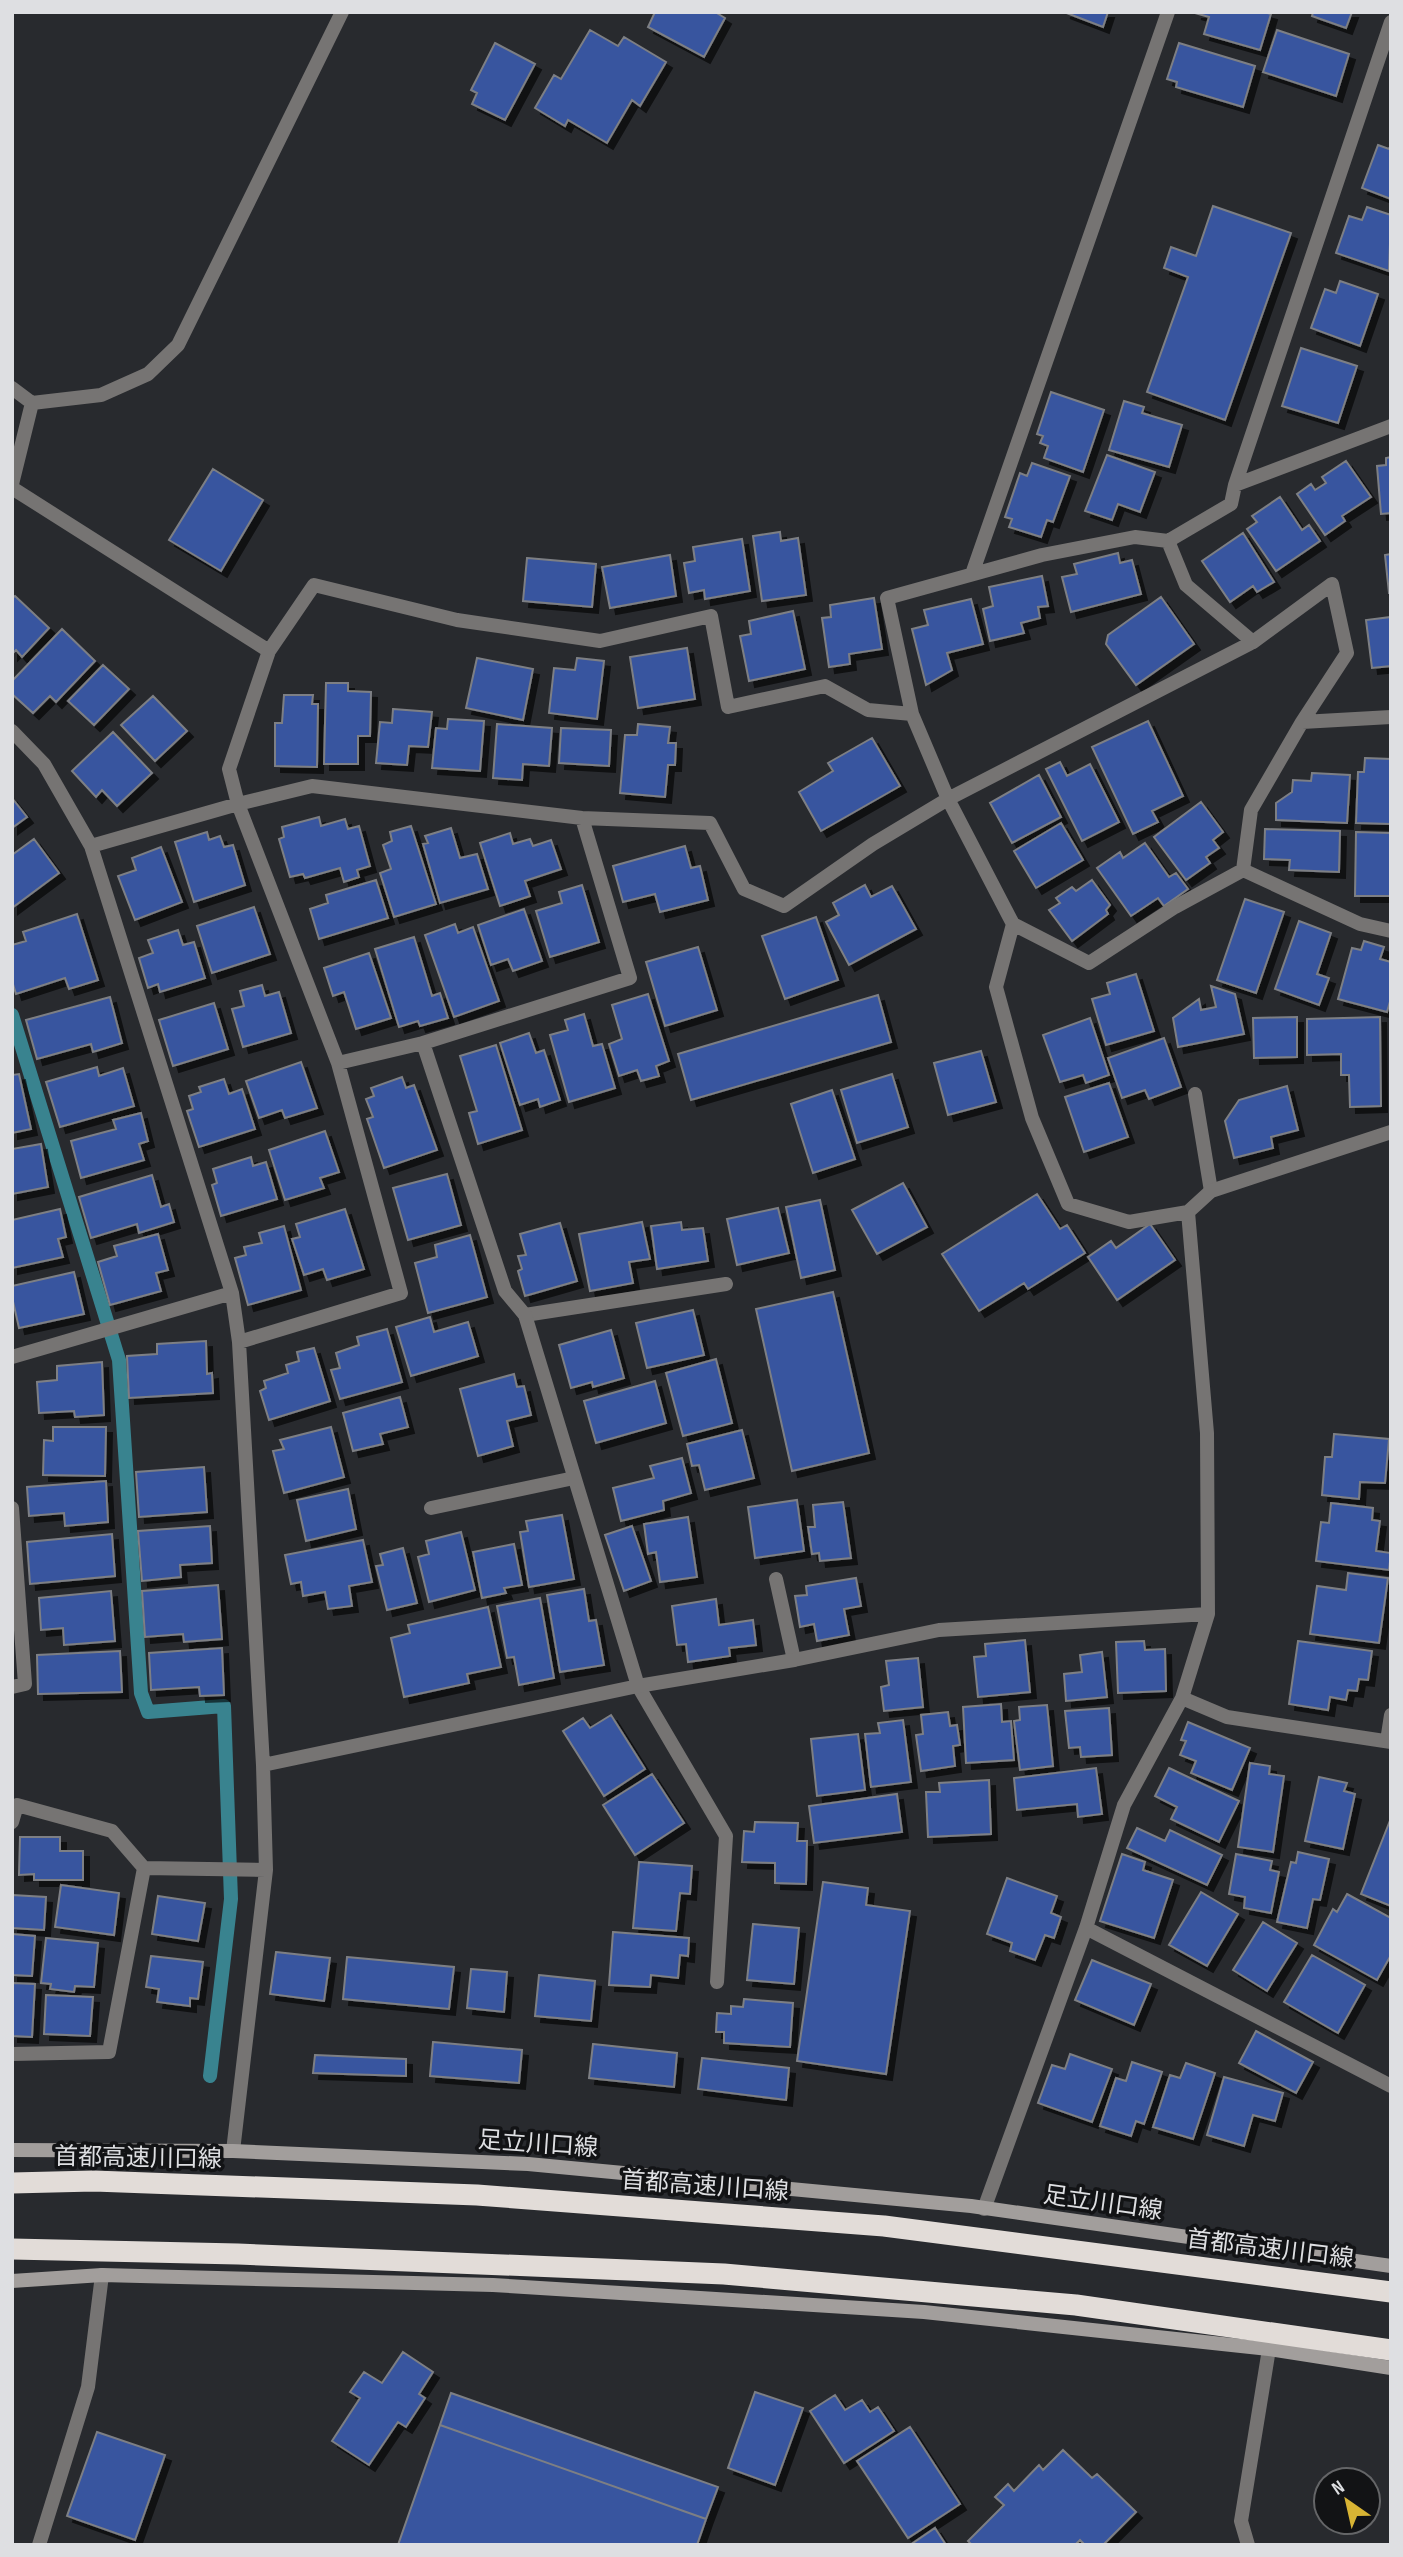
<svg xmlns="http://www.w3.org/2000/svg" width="1403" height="2557" font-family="'Sofia Sans Condensed','Noto Sans JP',sans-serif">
  <defs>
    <filter id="shadow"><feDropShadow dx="6" dy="6" stdDeviation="0" flood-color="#0009"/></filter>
  </defs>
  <rect width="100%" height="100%" fill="#282a2e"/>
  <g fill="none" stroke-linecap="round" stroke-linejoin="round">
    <path stroke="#39838f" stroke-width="14" d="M12 1015 119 1360 141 1693 148 1712 224 1706 231 1899 210 2076"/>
  </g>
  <path fill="#38559f" stroke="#7d7f84" stroke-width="2" filter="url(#shadow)" d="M655 12H715L725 18 704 57 648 27Z
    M1064 12H1108L1103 27Z
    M1264 12 1271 14 1260 50 1204 34 1209 17 1195 13Z
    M1313 12H1352L1346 28 1312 16Z
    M590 30 618 46 624 37 666 62 640 106 632 100 607 143 568 120 565 126 535 108 554 75 561 79Z
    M1277 30 1349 54 1336 96 1263 72Z
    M495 43 535 64 505 120 472 104 477 93 471 90Z
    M1179 43 1255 66 1243 107 1176 87 1177 82 1167 79Z
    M1378 145 1389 149 1391 145V199L1362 188Z
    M1213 206 1291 233 1225 420 1147 392 1188 277 1164 268 1171 247 1196 256Z
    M1367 207 1391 215 1389 271 1336 253 1349 216 1362 220Z
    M1340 281 1378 294 1360 346 1311 328 1325 289 1336 293Z
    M1301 348 1357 366 1338 423 1282 406Z
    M1051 392 1104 410 1083 472 1044 458 1048 446 1040 443 1043 436 1037 434Z
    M1124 401 1144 407 1142 413 1182 425 1169 467 1109 450Z
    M1107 455 1155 472 1140 512 1118 504 1112 520 1085 511Z
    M1391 457V513L1381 514 1377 466 1386 465V458Z
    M1346 461 1371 497 1342 516 1345 521 1325 535 1297 494 1311 484 1315 490 1326 483 1322 477Z
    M1032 463 1070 476 1053 522 1047 520 1041 537 1009 527 1012 519 1005 517 1020 473 1027 476Z
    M213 469 263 500 221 571 169 540Z
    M1280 497 1302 530 1309 525 1320 541 1276 571 1247 529 1257 522 1252 516Z
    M780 532 781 541 798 538 806 595 762 601 753 536Z
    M1243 533 1274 582 1257 592 1253 586 1230 602 1202 561Z
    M742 539 750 591 705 599 704 590 689 593 684 563 695 561 693 547Z
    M1118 553 1120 563 1132 560 1141 594 1071 612 1062 577 1077 574 1074 564Z
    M1391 554V593H1389L1385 555Z
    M670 555 676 596 610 608 602 567Z
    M527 558 596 564 592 607 523 601Z
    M1042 576 1048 606 1038 607 1040 618 1021 623 1024 633 990 641 983 609 993 606 989 587Z
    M15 596 49 628 22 657 16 650 12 654V598Z
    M1161 597 1194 644 1136 685 1106 644 1108 635Z
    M874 598 882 649 849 654 850 664 829 667 822 618 831 617 830 605Z
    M971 599 983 644 947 653 952 670 926 685 912 629 928 625 924 610Z
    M793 611 805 669 749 681 740 636 751 634 749 621Z
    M1391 617V666L1372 668 1366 620Z
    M62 629 95 661 56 702 50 696 33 713 12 694V681Z
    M687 648 695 699 638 708 630 657Z
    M477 658 533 669 523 720 466 708Z
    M577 658 604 661 597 719 549 713 554 668 575 670Z
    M103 665 129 689 94 725 68 701Z
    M326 683H348V691L371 692 370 736H358V764H324Z
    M284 695H313L312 704H318L317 767 275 766V723H282Z
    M153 696 187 731 155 761 121 725Z
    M393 709 432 712 428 747 409 746 407 765 376 763 380 722 392 723Z
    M448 719 484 721 480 771 432 768 436 728 447 729Z
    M1148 721 1183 796 1152 811 1158 822 1133 834 1092 747Z
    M497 724 552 728 549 766 523 764 522 780 493 778Z
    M638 724 670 727 668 743H676L675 765H668L665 797 620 793 625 735H637Z
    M561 728 611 730 609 766 559 763Z
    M113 732 152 773 117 806 102 790 96 797 72 771Z
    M872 738 900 786 821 831 799 792 833 771 828 763Z
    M1365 758 1391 759V824L1356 823 1358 772H1364Z
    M1060 762 1067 776 1090 764 1119 822 1082 841 1046 769Z
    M1312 773 1350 775 1347 823 1276 820V803L1292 792 1293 780 1311 781Z
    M1039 775 1061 817 1012 843 990 803Z
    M12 798 27 817 12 828Z
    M1201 802 1223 832 1213 840 1219 848 1206 857 1210 863 1186 880 1154 837Z
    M319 817 321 826 345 819 348 829 359 826 370 866 357 870 359 877 344 882 340 868 305 878 303 874 290 877 279 839 284 837 282 827Z
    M1061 823 1083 860 1036 888 1014 851Z
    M411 826 436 904 394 917 380 873 391 869 383 845 392 841 390 832Z
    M451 828 460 858 477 854 488 889 440 903 423 844 428 843 425 836Z
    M1265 829 1340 831 1339 872 1289 870 1290 860 1264 859Z
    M207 832 209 840 220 836 224 847 233 845 245 885 194 902 175 842Z
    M1356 832 1391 833V896H1355Z
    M510 833 513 844 530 839 533 846 551 840 561 869 525 881 530 896 500 906 480 843Z
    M34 839 59 873 12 908V855Z
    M1145 843 1169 877 1176 873 1188 889 1164 906 1158 898 1131 916 1097 868 1120 852 1123 858Z
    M685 846 691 868 700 866 708 900 660 912 655 894 623 902 613 866Z
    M161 847 182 902 135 920 118 876 136 870 132 858Z
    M376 880 388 918 319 939 310 909 328 903 326 895Z
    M1092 880 1110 905 1106 910 1108 914 1072 941 1049 910 1060 903 1056 898 1072 887 1076 891Z
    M582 885 599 942 550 957 536 911 562 903 559 892Z
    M865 885 871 897 892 886 916 929 849 965 826 922 839 915 833 903Z
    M1245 899 1284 912 1256 993 1217 980Z
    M254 907 270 954 212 973 197 926Z
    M524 909 542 961 513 971 508 959 491 965 478 925Z
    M77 914 98 980 69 989 65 978 16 994 12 981V945L26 941 23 932Z
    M816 917 838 980 785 999 762 936Z
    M1299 921 1331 933 1317 974 1329 978 1319 1005 1275 989Z
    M455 924 458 933 473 927 499 1001 454 1017 425 935Z
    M178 930 183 945 194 942 205 978 160 992 158 984 148 988 139 958 153 953 148 940Z
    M414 937 432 996 440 993 448 1018 420 1026 418 1021 399 1027 375 949Z
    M1364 941 1384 947 1380 959 1391 962V998L1387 1012 1338 999 1352 948 1361 950Z
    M698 947 717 1010 665 1026 646 962Z
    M369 953 391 1018 356 1029 344 992 333 996 324 968Z
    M1136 974 1154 1031 1106 1045 1092 999 1110 994 1107 983Z
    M262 985 265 996 279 992 291 1033 243 1047 232 1009 244 1006 240 991Z
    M1211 986 1235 994 1244 1034 1178 1047 1173 1018 1199 999 1201 1010 1216 1007Z
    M648 994 669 1061 656 1066 659 1076 641 1081 637 1070 619 1076 609 1044 622 1039 612 1005Z
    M878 995 891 1042 691 1100 678 1054Z
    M110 997 122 1043 93 1052 91 1044 37 1059 26 1020Z
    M214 1003 228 1049 173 1066 159 1020Z
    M584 1014 593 1046 602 1044 615 1088 569 1102 550 1035 568 1030 565 1020Z
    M1297 1017V1057L1254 1058 1253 1018Z
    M1380 1017 1381 1106 1350 1107 1349 1075H1341V1054L1307 1055V1019Z
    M1090 1018 1109 1075 1086 1083 1083 1075 1060 1082 1043 1035Z
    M529 1033 536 1053 544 1050 560 1100 540 1107 538 1099 520 1105 500 1043Z
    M1164 1038 1181 1087 1149 1099 1145 1090 1122 1098 1108 1058Z
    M496 1045 522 1130 478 1144 469 1113 477 1111 460 1056Z
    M981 1051 996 1102 948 1115 934 1063Z
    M301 1062 317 1108 285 1118 282 1110 259 1118 246 1081Z
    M97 1067 99 1076 123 1068 134 1106 60 1127 46 1082Z
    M19 1074 31 1129 12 1133V1075Z
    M892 1074 908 1127 857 1143 841 1090Z
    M402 1077 406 1088 414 1085 437 1150 384 1168 367 1119 373 1117 366 1099 374 1096 371 1088Z
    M224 1079 229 1094 242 1089 255 1129 199 1147 187 1111 193 1109 189 1096 201 1092 199 1087Z
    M1109 1083 1128 1137 1084 1152 1065 1097Z
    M1287 1086 1298 1130 1271 1137 1273 1148 1234 1158 1225 1121 1239 1100Z
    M832 1090 855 1159 813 1173 791 1104Z
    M141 1113 148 1141 139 1144 144 1160 81 1178 71 1141 116 1129 113 1120Z
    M325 1131 339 1172 320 1178 324 1188 285 1200 269 1150Z
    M41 1144 48 1187 12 1194V1149Z
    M251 1157 253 1166 266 1162 277 1199 221 1216 212 1185 217 1183 213 1169Z
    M447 1174 461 1225 408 1240 393 1188Z
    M152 1175 161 1207 169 1204 174 1222 139 1233 137 1224 91 1238 79 1197Z
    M903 1183 927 1227 877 1254 852 1210Z
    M1037 1194 1060 1229 1067 1225 1085 1253 1028 1289 1024 1283 979 1311 942 1254Z
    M820 1200 835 1270 801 1278 786 1207Z
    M778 1208 789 1253 737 1265 727 1219Z
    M60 1209 66 1237 58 1239 63 1257 12 1268V1220Z
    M345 1209 364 1269 327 1280 323 1269 304 1275 292 1239 300 1237 296 1224Z
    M642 1222 650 1259 629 1262 633 1283 590 1291 579 1234Z
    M681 1222 682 1230 703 1228 708 1261 657 1269 651 1226Z
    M560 1223 577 1281 525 1296 518 1271 522 1269 518 1256 526 1255 520 1234Z
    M1150 1224 1175 1260 1117 1300 1088 1257 1111 1241 1116 1248Z
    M284 1226 301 1290 248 1305 235 1258 246 1255 244 1247 262 1243 259 1233Z
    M158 1234 168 1270 156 1273 161 1291 110 1305 98 1262 117 1256 114 1246Z
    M470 1235 487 1297 428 1313 415 1263 437 1257 435 1245Z
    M74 1272 84 1314 19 1328 12 1297V1286Z
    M833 1292 869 1453 792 1471 756 1309Z
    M693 1310 704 1355 647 1368 636 1323Z
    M430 1317 434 1332 468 1322 478 1356 411 1376 396 1327Z
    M387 1329 402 1382 340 1399 331 1370 340 1368 336 1353 359 1345 357 1337Z
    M611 1330 624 1378 593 1387 592 1382 571 1388 559 1345Z
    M206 1341 207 1374 212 1373 213 1393 129 1398 127 1356 157 1354V1344Z
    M314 1348 330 1401 269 1420 260 1391 266 1388 264 1381 288 1373 286 1365 299 1361 297 1352Z
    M716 1359 732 1423 683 1436 666 1373Z
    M102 1362 104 1415 75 1417 74 1411 39 1413 37 1382 57 1380V1366Z
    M514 1374 517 1387 524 1386 531 1415 507 1421 513 1446 478 1456 460 1389Z
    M655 1381 666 1423 596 1443 584 1401Z
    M400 1397 408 1427 380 1434 383 1444 353 1451 343 1413Z
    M53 1427H106L105 1476 43 1475 44 1440 53 1441Z
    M331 1427 344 1477 284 1493 273 1451 284 1449 280 1440Z
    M742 1430 754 1478 705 1490 699 1465 692 1466 687 1444Z
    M1334 1434 1389 1439 1385 1483 1360 1482 1359 1499 1322 1495 1325 1457H1332Z
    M682 1458 691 1493 663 1501 664 1510 621 1521 613 1488 654 1478 650 1466Z
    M204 1467 207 1512 139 1517 136 1472Z
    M106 1481 108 1522 65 1526 64 1513 29 1516 27 1487Z
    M348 1489 356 1529 306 1541 297 1500Z
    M797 1500 804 1551 755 1558 748 1507Z
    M843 1502 851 1558 820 1561 819 1553 812 1554 808 1527H815L813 1505Z
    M1331 1503 1373 1508 1372 1520 1380 1521 1376 1551 1391 1553 1389 1570 1316 1561 1321 1522 1329 1523Z
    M562 1515 574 1579 529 1587 520 1532 528 1531 526 1521Z
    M688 1517 697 1577 660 1582 656 1552 648 1554 644 1524Z
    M210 1526 212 1563 180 1565 181 1577 142 1581 138 1531Z
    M632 1526 651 1581 624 1591 605 1535Z
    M461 1532 475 1590 429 1602 418 1557 429 1554 426 1541Z
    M112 1534 115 1576 30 1584 27 1542Z
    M363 1540 372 1582 349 1586 352 1606 328 1609 325 1592 303 1596 301 1582 291 1584 285 1555Z
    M514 1544 522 1585 504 1588 506 1593 482 1598 473 1552Z
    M403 1548 417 1603 387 1610 376 1566 383 1565 380 1554Z
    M1348 1573 1388 1578 1379 1643 1310 1634 1317 1586 1346 1590Z
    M856 1578 861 1606 844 1609 849 1635 817 1641 814 1624 800 1627 795 1596 807 1595 806 1586Z
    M218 1585 222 1639 184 1642 183 1634 145 1637 142 1591Z
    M584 1589 589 1621 596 1620 604 1665 560 1672 547 1595Z
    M111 1591 115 1641 64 1645 63 1628 41 1630 39 1598Z
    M540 1598 554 1678 519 1685 514 1657 507 1658 497 1606Z
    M716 1599 719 1625 753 1620 756 1645 729 1648 730 1656 688 1662 686 1644 677 1645 672 1606Z
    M488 1607 501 1667 467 1674 469 1683 404 1697 391 1638 410 1633 408 1625Z
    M1025 1640 1030 1692 978 1697 974 1657 986 1656 985 1644Z
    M1144 1641 1145 1650 1165 1649 1166 1691 1118 1693 1116 1642Z
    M1298 1641 1372 1651 1368 1680 1359 1679 1357 1691 1348 1690 1346 1700 1330 1697 1328 1710 1289 1704Z
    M222 1648 224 1695 200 1696 199 1687 151 1690 149 1653Z
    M120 1651 122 1692 38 1694 37 1655Z
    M1102 1652 1107 1697 1066 1701 1064 1674 1082 1672 1080 1655Z
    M918 1658 923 1707 884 1711 881 1687 889 1685 886 1661Z
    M1001 1704 1002 1722 1011 1721 1014 1760 966 1763 963 1707Z
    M1047 1705 1053 1766 1020 1770 1014 1721 1020 1720 1019 1707Z
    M1109 1708 1112 1755 1081 1757 1080 1747 1069 1748 1065 1711Z
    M948 1712 950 1726 957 1725 960 1745 953 1746 955 1766 921 1771 916 1735 923 1734 921 1715Z
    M611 1715 645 1769 604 1796 563 1731 583 1718 590 1728Z
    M903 1720 911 1782 871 1787 865 1734 880 1733 878 1723Z
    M1188 1722 1250 1748 1232 1790 1191 1773 1196 1761 1180 1755 1186 1741 1181 1740Z
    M858 1734 865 1790 817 1796 811 1739Z
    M1250 1763 1270 1766 1269 1774 1284 1776 1273 1852 1238 1847Z
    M1096 1768 1102 1814 1078 1817 1077 1804 1017 1810 1014 1778Z
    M1169 1768 1239 1801 1219 1842 1171 1819 1177 1807 1155 1796Z
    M652 1774 684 1823 635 1855 603 1805Z
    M1319 1777 1347 1783 1344 1791 1355 1794 1343 1849 1305 1841Z
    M989 1780 991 1834 928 1837 926 1792H940L939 1783Z
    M897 1794 902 1832 814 1843 809 1806Z
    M1391 1818V1906L1361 1894Z
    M755 1822 798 1823 797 1841H807L806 1884 775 1883V1863L742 1862 744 1831 754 1832Z
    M1137 1828 1165 1841 1170 1830 1222 1855 1207 1885 1127 1848Z
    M20 1837H60V1851H83V1880H34V1874L19 1875Z
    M1298 1852 1329 1859 1320 1900 1313 1899 1307 1928 1277 1922 1291 1862 1296 1863Z
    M1122 1854 1145 1862 1143 1870 1173 1880 1154 1938 1100 1921Z
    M1236 1854 1272 1861 1270 1870 1279 1872 1271 1913 1244 1908 1245 1897 1229 1894Z
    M639 1862 692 1866 690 1894 680 1893 676 1931 633 1928Z
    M1007 1878 1057 1896 1051 1913 1061 1917 1054 1938 1045 1935 1035 1960 1010 1951 1012 1943 987 1934Z
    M823 1882 868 1888 866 1905 910 1911 886 2074 797 2061Z
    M61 1885 119 1893 114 1935 55 1927Z
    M1201 1892 1238 1914 1207 1966 1169 1945Z
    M1347 1894 1391 1918V1955L1377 1980 1314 1945 1333 1909 1337 1912Z
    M12 1895 46 1897 44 1930 12 1928Z
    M158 1896 205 1903 198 1941 152 1934Z
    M1263 1922 1297 1943 1267 1991 1233 1970Z
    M753 1924 799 1928 794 1984 747 1980Z
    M613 1932 689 1938 688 1956 680 1955 678 1978 651 1975 650 1987 609 1985Z
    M12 1934 35 1936 32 1976 12 1975Z
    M46 1938 98 1943 94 1987 75 1986 74 1992 50 1989 51 1984 41 1983Z
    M276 1952 330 1958 324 2001 270 1994Z
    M1312 1955 1365 1985 1338 2033 1284 2002Z
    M151 1956 203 1962 198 1999 190 1998V2006L157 2002 159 1989 146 1987Z
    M347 1957 454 1967 449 2009 343 1999Z
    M1092 1960 1151 1984 1134 2025 1075 2000Z
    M471 1969 507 1972 504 2012 467 2008Z
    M539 1975 595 1981 591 2021 535 2016Z
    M12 1983 35 1984 32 2037 12 2036Z
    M46 1995 93 1997 90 2036 44 2034Z
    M744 1999 793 2003 790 2047 724 2043V2032H716L717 2013 731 2014V2006L743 2007Z
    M1256 2031 1313 2062 1296 2093 1239 2063Z
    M433 2042 522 2050 519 2083 430 2076Z
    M593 2044 677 2053 674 2087 589 2078Z
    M1070 2054 1112 2069 1092 2122 1038 2103 1052 2065 1065 2069Z
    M315 2055 406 2059V2076L313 2073Z
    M702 2058 789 2068 786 2100 698 2089Z
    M1132 2062 1162 2072 1144 2124 1136 2121 1131 2136 1100 2126 1116 2078 1126 2081Z
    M1186 2063 1215 2073 1193 2139 1153 2127 1170 2075 1180 2078Z
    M1224 2077 1283 2093 1275 2121 1253 2115 1244 2146 1207 2135Z
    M403 2352 433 2372 419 2394 425 2398 406 2427 398 2422 369 2465 332 2441 360 2398 350 2392 364 2372 382 2383Z
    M755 2392 803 2408 775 2485 728 2468Z
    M451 2393 718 2487 706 2519 440 2425Z
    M835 2395 845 2410 862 2400 870 2412 878 2407 894 2431 844 2463 810 2411Z
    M440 2425 706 2519 697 2545H398Z
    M910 2427 960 2504 908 2538 857 2461Z
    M97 2432 165 2455 135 2540 67 2516Z
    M1063 2450 1092 2478 1097 2474 1136 2512 1103 2545H1085L1080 2540 1075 2545H972L968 2541 1004 2505 995 2497 1008 2484 1014 2491 1039 2465 1043 2470Z
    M935 2528 946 2545H910Z"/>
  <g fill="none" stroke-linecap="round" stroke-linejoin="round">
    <path stroke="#767473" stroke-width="14" d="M1195 1094 1211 1191
      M525 1315 726 1284
      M431 1508 574 1478
      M776 1579 794 1660
      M638 1686 726 1836 717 1982
      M1248 2545 1241 2521 1269 2349"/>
    <path stroke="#767473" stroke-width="14" d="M12 388 32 403 101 395 148 374 178 345 342 12
      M12 484 32 403
      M1235 485 1391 426
      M12 488 269 651 314 585 457 620 600 641 711 616 728 707 825 686 868 710 912 714 887 598 1042 555 1135 537 1168 541 1231 504 1235 485 1391 22
      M972 574 1168 12
      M912 714 948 799 1013 924 996 987 1032 1118 1068 1204 1129 1222 1188 1212
      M1302 722 1391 717
      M12 731 44 764 91 846 232 1293 239 1342 263 1765 266 1870 233 2151
      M91 846 238 804 312 786 582 818 710 823 744 889 784 906 873 844 948 799 1253 642
      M1243 870 1360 924 1391 931
      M1013 924 1089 963 1175 907 1243 870 1251 810 1302 722 1347 653 1332 584 1253 642 1186 585 1168 541
      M423 1043 505 1291 525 1315 638 1686
      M338 1063 423 1043 630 978 582 818
      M1391 1132 1211 1191 1188 1212 1207 1433 1208 1614 1182 1698 1227 1717 1391 1742
      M239 1342 401 1293 338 1063 238 804 229 769 269 651
      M12 1357 232 1293
      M12 1508 25 1684 12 1687
      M1387 1741 1391 1715
      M263 1765 638 1686 794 1660 939 1630 1208 1614
      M12 1822 17 1805 112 1831 144 1868 266 1870
      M1086 1928 1391 2086
      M12 2054 109 2052 144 1868
      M984 2209 1086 1928 1124 1805 1182 1698
      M39 2545 88 2387 102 2275"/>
    <path stroke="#a29e9c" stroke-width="14" d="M12 2150 233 2151 528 2164 971 2206 1391 2266
      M12 2281 102 2275 493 2285 924 2312 1269 2349 1391 2368"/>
    <path stroke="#e2dcd8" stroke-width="21" d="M12 2183 94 2181 477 2195 884 2226 1391 2292
      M12 2249 238 2254 724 2274 1076 2305 1391 2350"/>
  </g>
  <g text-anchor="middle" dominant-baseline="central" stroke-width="7" stroke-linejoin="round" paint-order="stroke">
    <g font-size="24" fill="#dedfe2" stroke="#121315">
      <text transform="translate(538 2144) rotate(4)">足立川口線</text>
      <text transform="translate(138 2158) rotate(1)">首都高速川口線</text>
      <text transform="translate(705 2186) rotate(4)">首都高速川口線</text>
      <text transform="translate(1103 2203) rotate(8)">足立川口線</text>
      <text transform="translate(1270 2249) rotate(7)">首都高速川口線</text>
    </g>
  </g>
  <rect width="1403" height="2557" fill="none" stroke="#dedfe2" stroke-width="28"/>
  <g transform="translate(1347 2501) rotate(326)"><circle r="33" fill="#121315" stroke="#646567" stroke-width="2"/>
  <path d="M0-5L12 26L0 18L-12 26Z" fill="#d8b434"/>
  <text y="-10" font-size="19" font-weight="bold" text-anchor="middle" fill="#dedfe2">N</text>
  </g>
</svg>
